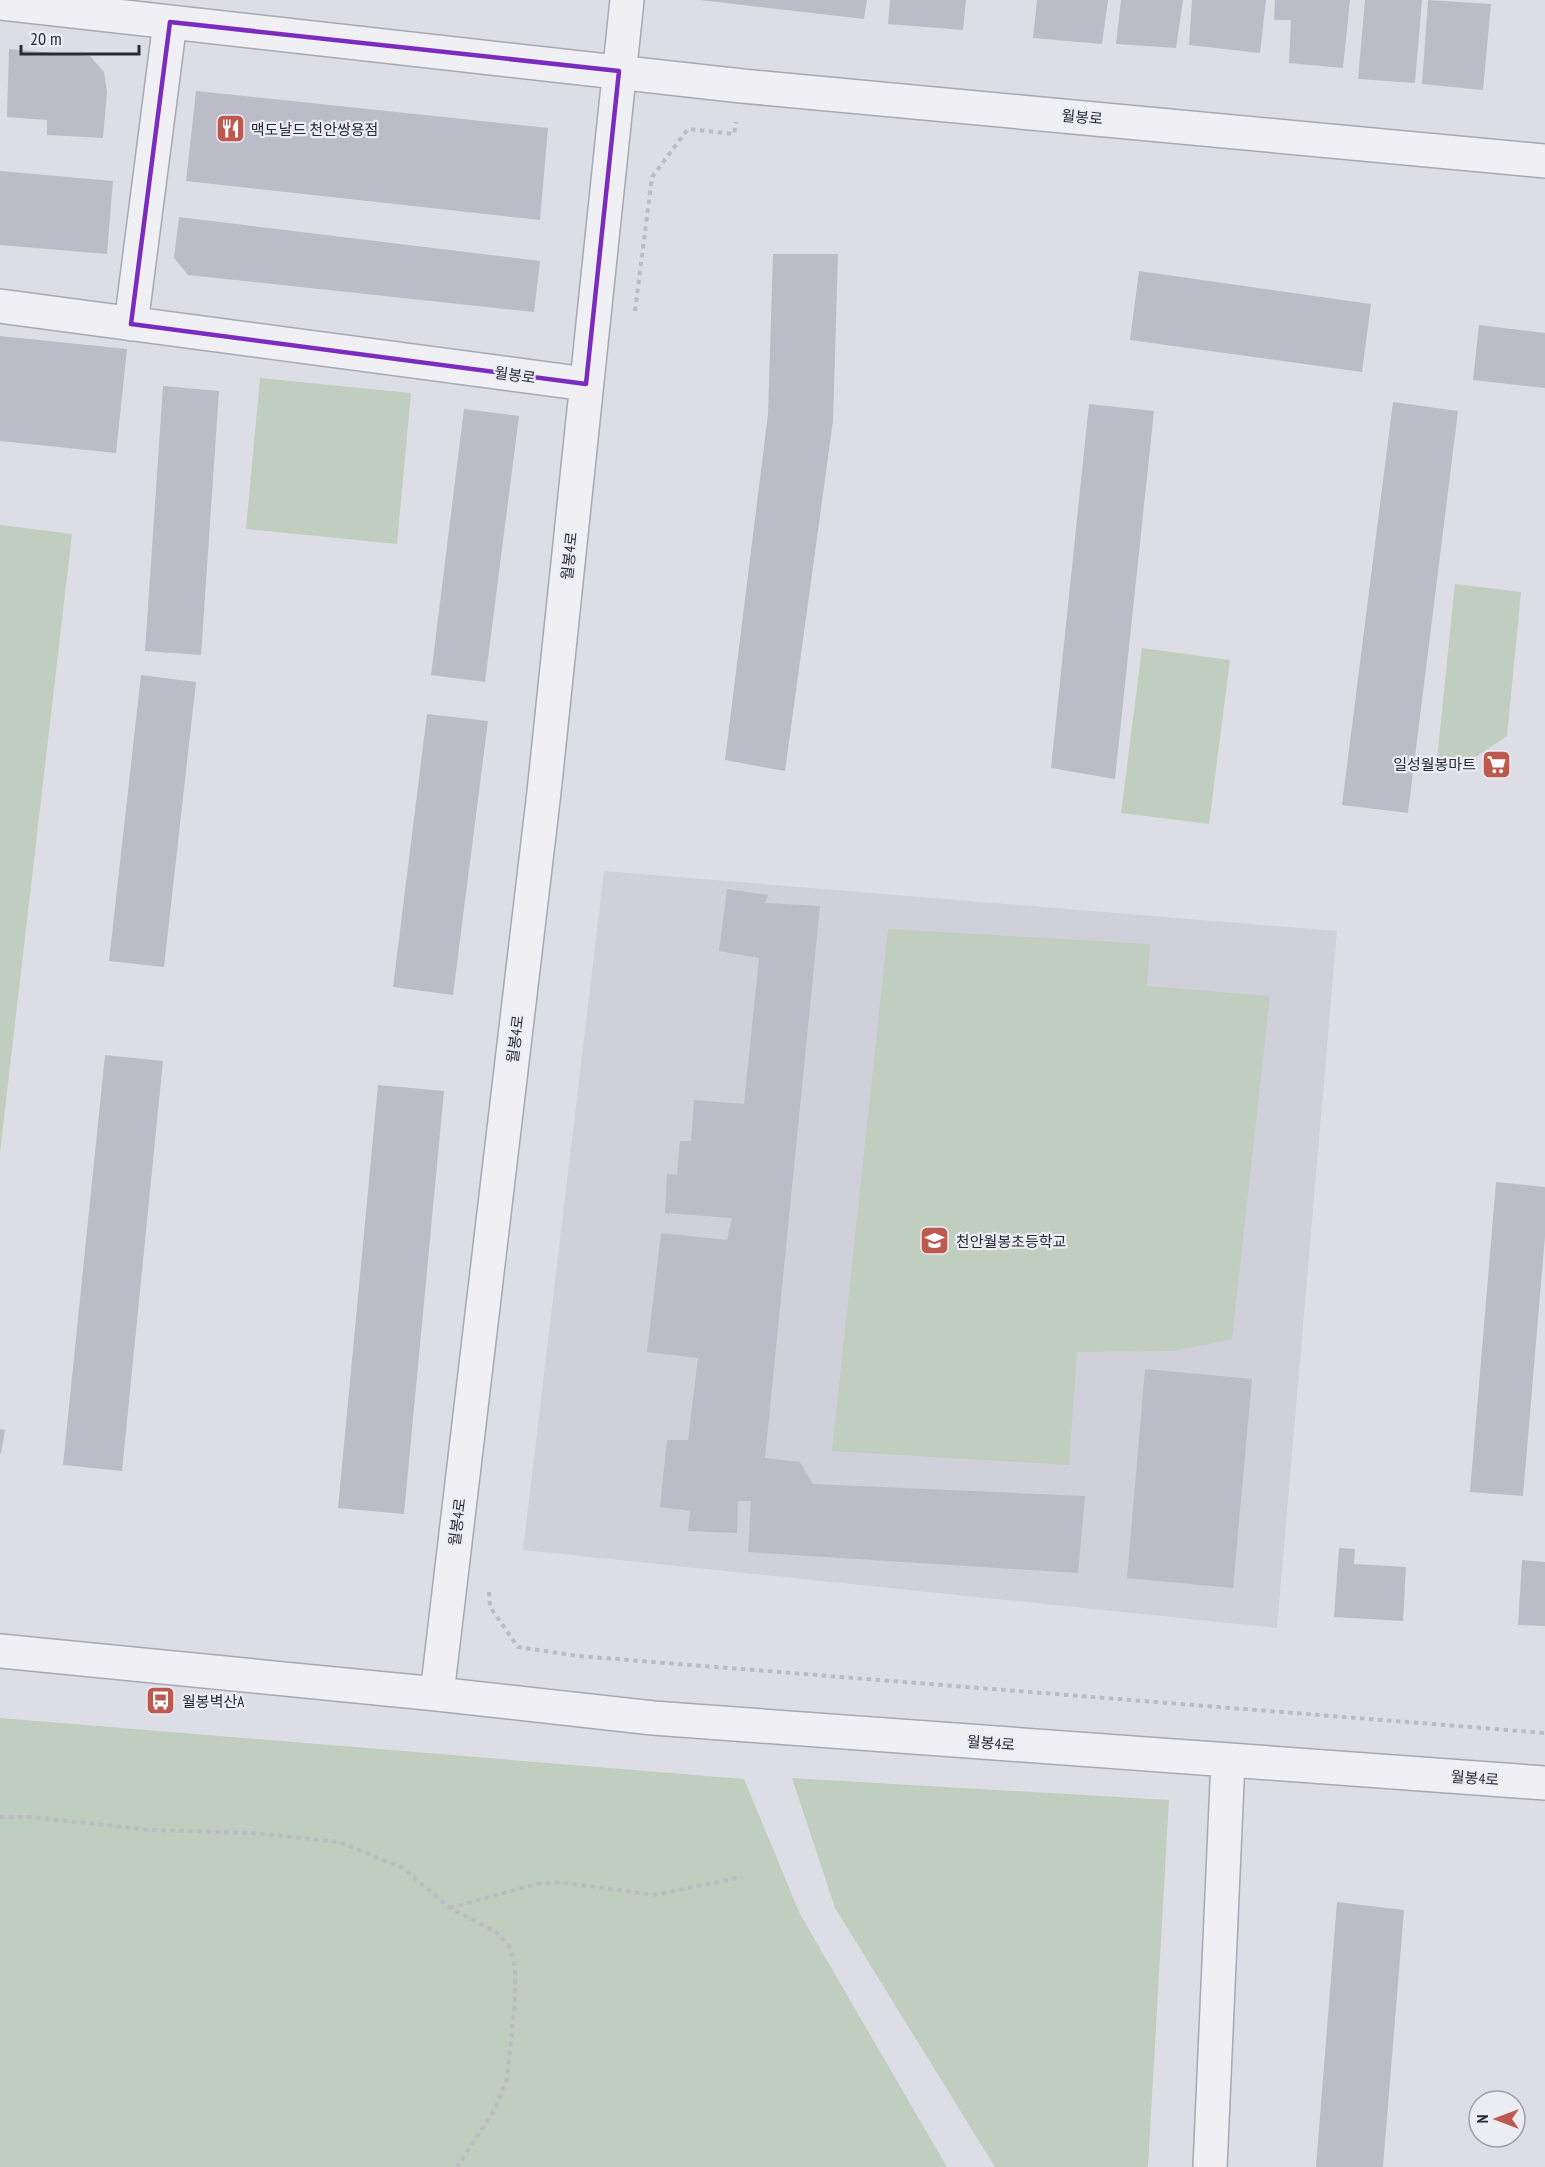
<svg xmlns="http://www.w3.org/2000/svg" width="1545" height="2167" font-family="'PT Sans Narrow','Noto Sans KR',sans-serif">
  <rect width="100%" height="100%" fill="#dddee5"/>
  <path fill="#cfd0d9" d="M604 871 1337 931 1277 1628 523 1550Z"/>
  <path fill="#bfcebf" d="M260 378 411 393 397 544 246 529Z
    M0 525 72 534 0 1152Z
    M1455 584 1521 592 1507 736 1468 762 1437 759Z
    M1142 648 1230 660 1209 824 1121 813Z
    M888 929 1150 944 1147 986 1270 996 1232 1339 1175 1351 1077 1352 1069 1465 832 1451Z
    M0 1718 744 1779 800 1914 947 2167H0Z
    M792 1778 1169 1800 1148 2167H995L835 1908Z"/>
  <path fill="#bbbcc7" d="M700 0H867L864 19Z
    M890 0H966L963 30 888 24Z
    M1037 0H1108L1102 44 1033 38Z
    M1121 0H1183L1176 48 1116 44Z
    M1192 0H1266L1260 53 1189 45Z
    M1275 0H1350L1343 68 1289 63 1291 20H1274Z
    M1365 0H1422L1415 83 1358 79Z
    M1428 0 1491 4 1483 90 1422 84Z
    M9 49 90 56 104 72 107 92 103 138 47 135V120L7 117Z
    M196 91 548 128 540 220 186 181Z
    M0 171 113 181 107 254 0 245Z
    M179 217 540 261 534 312 188 275 174 258Z
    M773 254H838L833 421 785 771 725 760 768 414Z
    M1139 271 1371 304 1362 372 1130 340Z
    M1479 325 1545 333V388L1473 380Z
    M0 336 127 349 116 453 0 441Z
    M163 386 219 391 201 655 145 651Z
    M1393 402 1458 411 1408 813 1342 805Z
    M1089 404 1154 411 1115 779 1051 768Z
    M464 409 519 416 485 682 431 675Z
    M141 675 196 682 164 967 109 961Z
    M427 714 488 721 453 995 393 987Z
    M727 889 768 895 765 903 820 906 765 1458 800 1462 813 1484 1085 1496 1078 1573 748 1552 751 1501H738L737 1533 688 1531 690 1511 660 1507 667 1440H688L698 1358 647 1352 661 1233 727 1240 732 1218 665 1213 667 1174 677 1175 680 1141H691L694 1100 744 1104 759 958 719 951Z
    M105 1055 163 1061 122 1471 63 1465Z
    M378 1085 444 1091 404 1514 338 1508Z
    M1496 1182 1545 1187V1236L1523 1496 1470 1492Z
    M1145 1369 1252 1379 1233 1588 1127 1578Z
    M0 1429 5 1430 1 1454 0 1453Z
    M1339 1548 1355 1549 1354 1564 1406 1567 1403 1621 1334 1617Z
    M1522 1560 1545 1562V1626L1518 1625Z
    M1337 1902 1404 1910 1383 2167H1316Z"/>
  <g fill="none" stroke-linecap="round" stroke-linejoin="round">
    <defs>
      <path id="minor" d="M0 3 742 86 1545 161
        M0 306 586 384
        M131 324 170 22
        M0 1651 437 1694 653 1718 1545 1783
        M437 1694 544 792 627 0
        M1210 2167 1228 1760"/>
    </defs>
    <use href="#minor" stroke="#a7a8b1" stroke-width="36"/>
    <path stroke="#bbbcc3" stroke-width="4" stroke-dasharray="4.5 4.5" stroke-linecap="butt" d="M635 311 652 177 688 129 734 134 736 122
      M489 1592 490 1607 518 1647 578 1656 1545 1733
      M0 1817H31L151 1830 253 1833 339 1842 403 1868 450 1908 496 1932 509 1946 515 1968V2002L507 2079 495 2109 457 2167
      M450 1908 536 1884 559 1882 654 1895 742 1877"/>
    <use href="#minor" stroke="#efeff4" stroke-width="33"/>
  </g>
  <path fill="none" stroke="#7b2cbf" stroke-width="4.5" stroke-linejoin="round" d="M170 22 619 71 586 384 131 324Z"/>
  <defs>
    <symbol id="restaurant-square" viewBox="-11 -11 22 22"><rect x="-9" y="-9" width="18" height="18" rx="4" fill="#bc5a4f" stroke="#ecedf3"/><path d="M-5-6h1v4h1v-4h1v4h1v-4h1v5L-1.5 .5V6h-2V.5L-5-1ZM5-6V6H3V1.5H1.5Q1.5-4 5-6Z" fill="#fff"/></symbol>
    <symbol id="supermarket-square" viewBox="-11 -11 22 22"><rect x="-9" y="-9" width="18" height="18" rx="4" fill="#bc5a4f" stroke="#ecedf3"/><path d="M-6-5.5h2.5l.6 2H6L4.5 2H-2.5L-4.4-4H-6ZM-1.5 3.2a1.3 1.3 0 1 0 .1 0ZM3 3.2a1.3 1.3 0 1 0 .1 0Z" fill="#fff"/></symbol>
    <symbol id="school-square" viewBox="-11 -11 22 22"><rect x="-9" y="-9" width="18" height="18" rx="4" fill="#bc5a4f" stroke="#ecedf3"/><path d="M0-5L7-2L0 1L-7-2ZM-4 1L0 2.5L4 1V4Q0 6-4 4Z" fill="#fff"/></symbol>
    <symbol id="bus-square" viewBox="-11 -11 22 22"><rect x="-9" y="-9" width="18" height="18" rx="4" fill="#bc5a4f" stroke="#ecedf3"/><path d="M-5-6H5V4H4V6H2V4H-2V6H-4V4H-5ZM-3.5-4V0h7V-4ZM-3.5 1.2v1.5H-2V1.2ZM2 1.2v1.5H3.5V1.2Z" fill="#fff"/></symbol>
  </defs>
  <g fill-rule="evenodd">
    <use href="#restaurant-square" x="214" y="112" width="33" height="33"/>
    <use href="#supermarket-square" x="1480" y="748" width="33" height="33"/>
    <use href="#school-square" x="918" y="1224" width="33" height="33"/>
    <use href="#bus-square" x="144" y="1684" width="33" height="33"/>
  </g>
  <g text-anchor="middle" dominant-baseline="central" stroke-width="4.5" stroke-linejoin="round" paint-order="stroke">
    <g font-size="15" fill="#282a39" stroke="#ecedf3">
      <text transform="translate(1082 117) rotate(5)">월봉로</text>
      <text transform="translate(515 375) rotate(8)">월봉로</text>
      <text transform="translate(569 556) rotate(-84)">월봉4로</text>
      <text transform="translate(515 1039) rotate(-83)">월봉4로</text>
      <text transform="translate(457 1522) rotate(-83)">월봉4로</text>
      <text transform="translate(991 1743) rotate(4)">월봉4로</text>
      <text transform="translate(1475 1778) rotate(4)">월봉4로</text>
    </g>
    <g font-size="15" fill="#282a39" stroke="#ecedf3" text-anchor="start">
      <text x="251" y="129">맥도날드 천안쌍용점</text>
      <text x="1476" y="764" text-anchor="end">일성월봉마트</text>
      <text x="956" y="1241">천안월봉초등학교</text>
      <text x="182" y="1701">월봉벽산A</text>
    </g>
  </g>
  <g transform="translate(1497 2119) rotate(270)"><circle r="28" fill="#ecedf3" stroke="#9e9fa9" stroke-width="1.5"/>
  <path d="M0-4.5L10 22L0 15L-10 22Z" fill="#bc5a4f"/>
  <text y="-9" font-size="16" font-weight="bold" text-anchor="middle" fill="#282a39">N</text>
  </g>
  <path d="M21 45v9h118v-9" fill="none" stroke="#282a39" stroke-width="3"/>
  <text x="30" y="45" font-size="18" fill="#282a39" stroke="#ecedf3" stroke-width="4.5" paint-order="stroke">20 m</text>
</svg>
